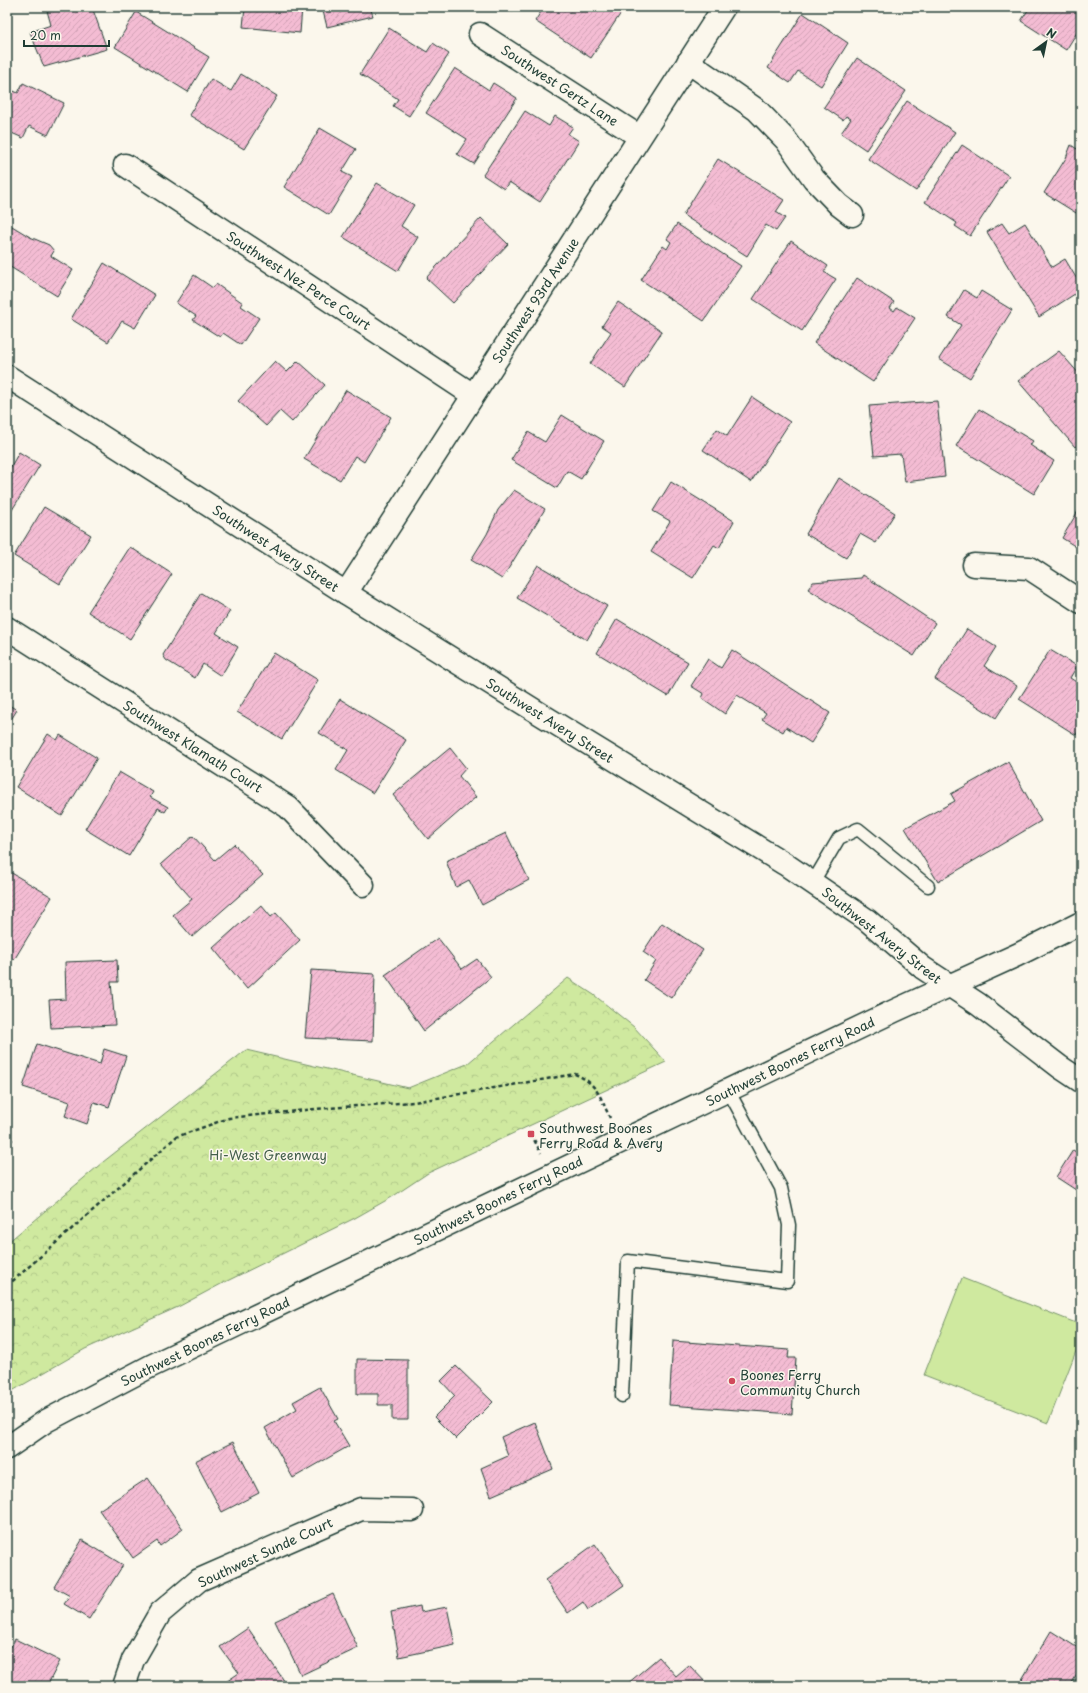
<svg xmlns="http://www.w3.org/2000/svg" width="1088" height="1693" font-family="'Playpen Sans',sans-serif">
  <defs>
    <pattern id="forest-crowns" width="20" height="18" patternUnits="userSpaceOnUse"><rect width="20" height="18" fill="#cfe99f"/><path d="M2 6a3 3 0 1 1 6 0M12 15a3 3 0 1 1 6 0" fill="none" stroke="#b1c98a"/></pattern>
    <pattern id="building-hatch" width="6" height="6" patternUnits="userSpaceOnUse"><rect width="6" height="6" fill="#f4bcd3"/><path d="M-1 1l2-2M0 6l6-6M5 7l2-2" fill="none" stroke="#d1a2b6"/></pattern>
  </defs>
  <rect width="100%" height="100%" fill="#fbf7ec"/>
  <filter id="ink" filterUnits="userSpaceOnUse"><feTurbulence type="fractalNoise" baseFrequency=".025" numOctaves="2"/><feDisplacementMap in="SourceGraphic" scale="8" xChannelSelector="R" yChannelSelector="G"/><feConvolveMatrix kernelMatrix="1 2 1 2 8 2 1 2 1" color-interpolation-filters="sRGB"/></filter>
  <g filter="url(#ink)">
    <path fill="#cfe99f" stroke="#77936a" d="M962 1278 1081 1325V1338L1048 1423 924 1375Z"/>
    <path fill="url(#forest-crowns)" stroke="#77936a" d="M568 978 594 995 634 1027 666 1062 428 1173 392 1197 355 1218 223 1283 178 1307 85 1349 7 1394V1243L103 1162 246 1050 408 1088 467 1064Z"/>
    <path fill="url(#building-hatch)" stroke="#1f3d34" d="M46 7H92L107 49 44 67 30 32 51 25Z
      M245 7H302L300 33 243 27Z
      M322 7H370L373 16 327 27Z
      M507 7H516L513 11Z
      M544 7H625L591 58 535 21Z
      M1030 7H1081V26L1066 50 1021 21Z
      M136 12 209 57 188 92 115 47Z
      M803 13 848 43 821 86 798 71 790 83 768 68Z
      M389 28 427 52 433 43 449 54 409 116 393 106 398 99 360 74Z
      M857 58 906 91 866 150 841 133 851 119 846 116 843 120 824 107Z
      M455 68 489 90 493 83 517 98 474 164 457 154 467 139 426 113Z
      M241 74 277 96 244 149 189 115 211 79 231 91Z
      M23 83 64 103 48 135 29 126 23 138 7 131V88L18 93Z
      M907 101 955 132 916 191 868 159Z
      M525 111 549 126 555 116 573 127 568 134 579 141 540 202 509 182 504 189 483 175Z
      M320 128 356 149 342 172 352 177 329 215 284 187Z
      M1081 143V216L1044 193 1066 158 1071 145 1077 149Z
      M962 145 1009 176 970 236 955 226 957 223 925 202Z
      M718 159 784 200 776 212 785 218 776 231 766 225 747 256 683 215Z
      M377 183 414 205 401 226 418 237 398 271 343 237Z
      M481 218 508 244 453 303 426 278Z
      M7 223 30 237 49 245 54 251 51 256 73 270 57 296 7 265Z
      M1002 223 1009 233 1025 223 1052 267 1065 259 1081 286V290L1039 317 987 232Z
      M677 224 741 266 704 321 641 280 663 246 667 249 671 242 667 239Z
      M791 241 828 266 824 272 836 279 802 331 753 299Z
      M104 263 155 295 135 328 122 321 108 342 71 319Z
      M194 275 213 288 216 284 243 303 241 306 259 318 241 345 223 333 220 337 193 320 196 316 176 303Z
      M857 278 894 302 890 308 894 311 897 307 915 318 873 382 814 343Z
      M964 290 977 298 981 291 1012 310 970 378 939 359 961 325 948 317Z
      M618 302 662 331 625 387 590 364 611 332 602 326Z
      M1059 351 1081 376V441L1075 447 1018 381Z
      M275 361 287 372 298 361 325 385 292 422 280 411 266 426 238 401Z
      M346 390 391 417 364 462 355 456 340 480 304 459Z
      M752 397 790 422 751 482 703 450 717 429 727 436Z
      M937 401 945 477 905 482 901 454 874 456 869 406Z
      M979 409 1033 441 1030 445 1054 461 1034 494 956 446Z
      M562 415 604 441 581 479 567 471 557 488 511 460 528 432 545 442Z
      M19 452 40 465 7 518V469L9 470Z
      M839 478 895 513 876 543 860 534 846 558 806 534Z
      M671 482 734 521 719 548 714 545 693 578 651 552 670 521 653 511Z
      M514 490 545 509 502 579 471 560 487 534 498 510Z
      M1081 506V550L1062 538Z
      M44 507 91 535 60 584 14 556Z
      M130 547 172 574 130 639 88 612Z
      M538 565 607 606 587 640 517 598Z
      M863 575 935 623 914 656 808 589 813 582 861 578Z
      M201 593 230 611 216 633 238 647 221 676 203 664 195 678 166 660 163 655Z
      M617 619 688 662 668 696 597 653Z
      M967 629 996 647 984 666 1017 686 996 718 935 679Z
      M732 650 830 713 811 743 786 727 783 732 762 719 766 713 737 695 725 714 702 698 704 694 691 686 708 659 721 668Z
      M1050 650 1077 666 1070 678 1081 685V726L1076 735 1019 699Z
      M274 653 318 680 282 739 237 712Z
      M340 699 406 740 373 793 336 770 348 750 319 733Z
      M7 704 17 710 7 726Z
      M48 734 57 740 60 735 97 758 62 816 16 787Z
      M450 748 466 768 459 776 476 797 428 839 393 795Z
      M1008 762 1041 821 938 882 905 828 955 801 951 794Z
      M119 772 153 792 150 797 168 807 165 812 158 808 129 856 85 829Z
      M506 833 529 880 482 905 469 880 456 887 446 861Z
      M193 836 215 860 234 844 263 875 192 937 173 915 192 899 161 864Z
      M10 872 52 897 14 960 7 955V877Z
      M261 905 271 917 276 913 300 940 247 989 213 948Z
      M662 923 703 950 671 998 644 980 656 961 643 952Z
      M438 938 462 969 477 959 491 977 424 1031 385 975Z
      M117 960 118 982H111L115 1025 51 1028 49 1000 66 999 65 962Z
      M311 970 375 974 373 1041 305 1038Z
      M37 1044 100 1064 104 1049 126 1056 109 1107 94 1102 87 1124 65 1116 70 1102 23 1087Z
      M7 1135 13 1140 7 1146Z
      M1073 1150 1081 1155V1189L1079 1192 1056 1177Z
      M673 1341 789 1350 788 1358H796L792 1414 669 1405Z
      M357 1359 408 1360V1420H392V1405H378V1394H357Z
      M456 1366 493 1402 456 1439 434 1417 455 1396 441 1381Z
      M320 1387 338 1419 334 1421 349 1446 293 1478 265 1428 297 1409 293 1402Z
      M535 1422 553 1469 491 1496 481 1468 508 1456 501 1437Z
      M233 1442 259 1493 222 1512 195 1461Z
      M148 1478 183 1529 160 1546 157 1541 133 1558 99 1510Z
      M82 1540 123 1565 89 1619 64 1604 70 1596 54 1587Z
      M595 1544 624 1585 588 1610 583 1602 568 1613 545 1580Z
      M333 1594 358 1648 301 1675 275 1621Z
      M420 1606 421 1612 447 1607 455 1645 399 1657 391 1612Z
      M248 1628 287 1685 286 1686H220L239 1673 220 1647Z
      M1051 1631 1081 1650V1668L1070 1686H1018Z
      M15 1639 60 1661 47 1686H7V1655Z
      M659 1657 676 1676 689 1665 709 1686H629L627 1684Z"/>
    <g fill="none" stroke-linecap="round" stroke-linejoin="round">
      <defs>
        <path id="lane" d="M813 882 839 838 858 829 928 886
          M622 1396 628 1261 787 1281 789 1225 781 1188 728 1090"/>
        <path id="street" d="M480 34 640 137
          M688 62 757 110 786 140 814 179 839 205 852 215
          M125 165 473 395
          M974 565 1029 568 1081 602
          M346 593 724 7
          M7 628 288 807 363 885
          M124 1686 133 1660 160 1613 199 1580 361 1509 412 1510"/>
        <path id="secondary" d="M7 376 346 593 542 715 785 864 867 920 923 968 978 1004 1060 1067 1081 1081
          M7 1448 46 1421 151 1366 894 1011 1017 955 1081 923"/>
      </defs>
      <use href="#lane" stroke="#1f3d34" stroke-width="15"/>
      <use href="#street" stroke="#1f3d34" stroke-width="25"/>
      <use href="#secondary" stroke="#1f3d34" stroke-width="25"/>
      <path stroke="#1f3d34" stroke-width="2.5" stroke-dasharray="4 3" stroke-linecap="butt" d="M531 1134 541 1153
        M7 1286 176 1137 229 1118 316 1109 414 1102 575 1074C598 1084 600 1097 610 1118"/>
      <use href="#lane" stroke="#fbf7ec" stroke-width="12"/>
      <use href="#street" stroke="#fbf7ec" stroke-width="22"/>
      <use href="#secondary" stroke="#fbf7ec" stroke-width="22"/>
    </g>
  </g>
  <g fill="#d1495b" stroke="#fbf7ec" stroke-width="1.5">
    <rect x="527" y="1130" width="8" height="8" rx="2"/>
    <circle cx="732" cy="1381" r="4"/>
  </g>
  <g text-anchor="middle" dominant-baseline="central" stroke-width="3" stroke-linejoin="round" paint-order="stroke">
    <g font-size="13" fill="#1f3d34" stroke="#fbf7ec">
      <text transform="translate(560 85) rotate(33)">Southwest Gertz Lane</text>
      <text transform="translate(299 280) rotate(33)">Southwest Nez Perce Court</text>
      <text transform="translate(535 300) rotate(-57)">Southwest 93rd Avenue</text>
      <text transform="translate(276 548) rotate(33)">Southwest Avery Street</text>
      <text transform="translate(550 720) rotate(32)">Southwest Avery Street</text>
      <text transform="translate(193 746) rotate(32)">Southwest Klamath Court</text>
      <text transform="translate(882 935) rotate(38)">Southwest Avery Street</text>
      <text transform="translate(790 1061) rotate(-26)">Southwest Boones Ferry Road</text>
      <text transform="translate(498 1200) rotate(-26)">Southwest Boones Ferry Road</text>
      <text transform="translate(205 1341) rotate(-26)">Southwest Boones Ferry Road</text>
      <text transform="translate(265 1552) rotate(-25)">Southwest Sunde Court</text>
    </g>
    <g font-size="13" fill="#1f3d34" stroke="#fbf7ec" text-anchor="start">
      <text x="539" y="1127">Southwest Boones<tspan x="539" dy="15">Ferry Road &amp; Avery</tspan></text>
      <text x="740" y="1374">Boones Ferry<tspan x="740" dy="15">Community Church</tspan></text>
    </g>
    <g font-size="13" fill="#425f49" stroke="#fbf7ec">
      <text x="268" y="1154">Hi-West Greenway</text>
    </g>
  </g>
  <rect width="1088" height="1693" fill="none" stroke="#fbf7ec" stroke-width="24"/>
  <rect x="12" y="12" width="1064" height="1669" fill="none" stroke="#1f3d34" stroke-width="1.5" filter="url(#ink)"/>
  <g transform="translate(1046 42) rotate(33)" stroke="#fbf7ec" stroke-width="3" paint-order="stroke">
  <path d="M0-3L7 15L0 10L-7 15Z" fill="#1f3d34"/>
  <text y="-6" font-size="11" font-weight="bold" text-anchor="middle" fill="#1f3d34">N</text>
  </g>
  <path d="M24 40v6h85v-6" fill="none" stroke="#1f3d34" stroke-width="2"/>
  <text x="30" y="40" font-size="12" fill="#1f3d34" stroke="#fbf7ec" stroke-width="3" paint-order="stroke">20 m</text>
</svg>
